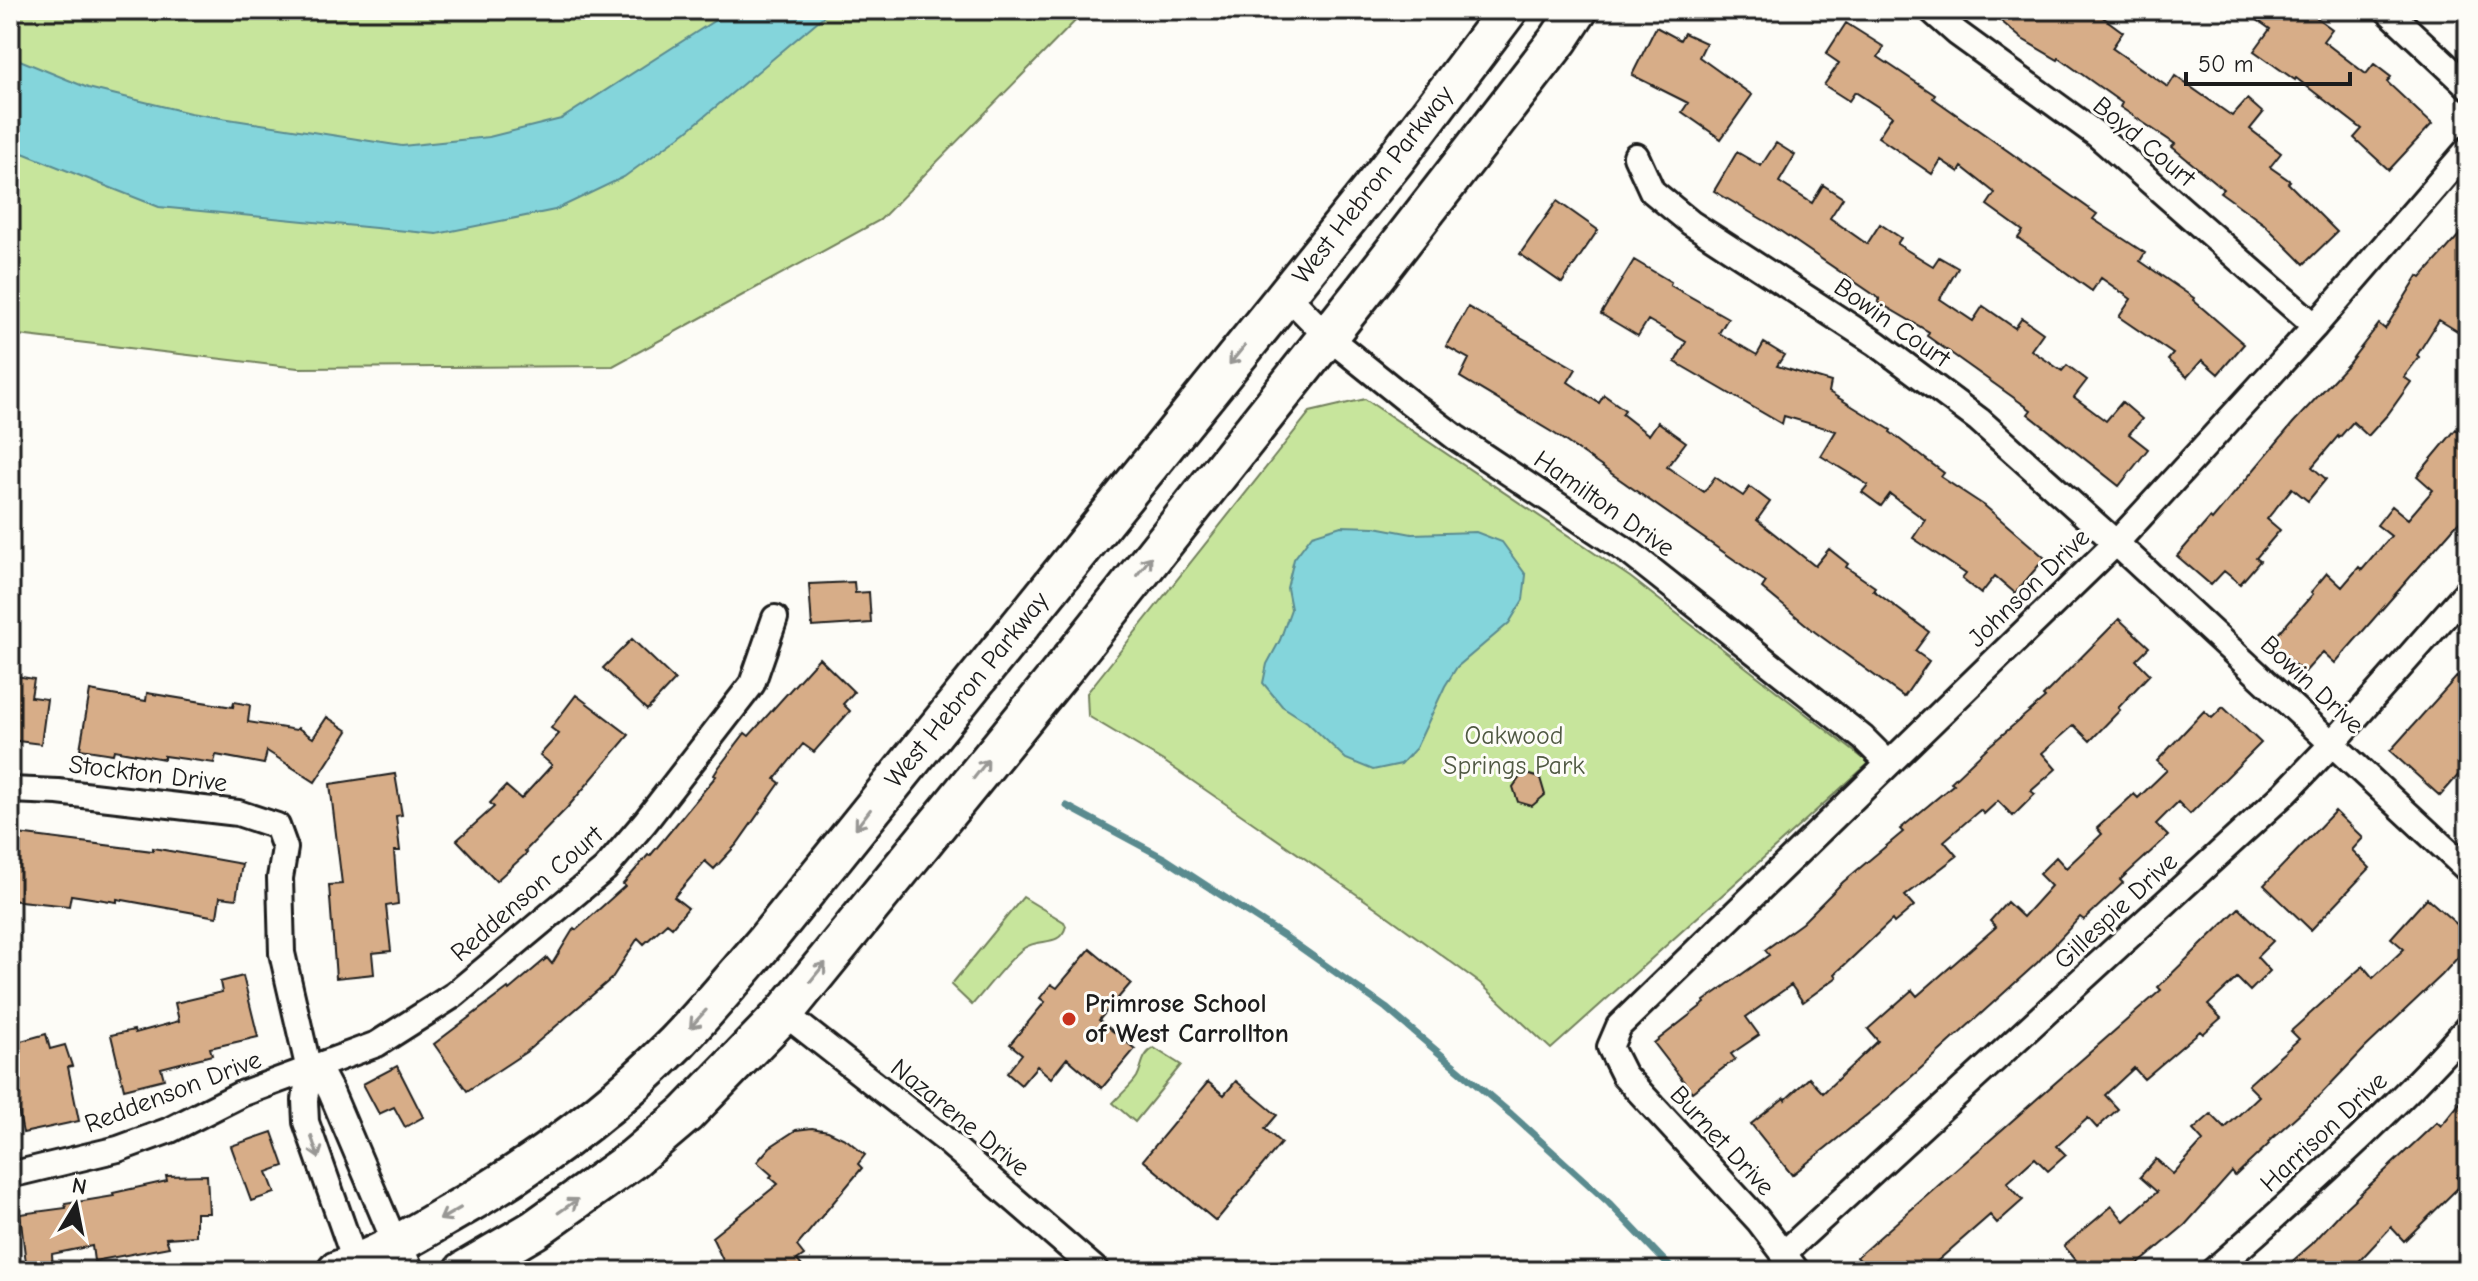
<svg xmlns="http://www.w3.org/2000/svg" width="2478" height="1281" font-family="'Comic Neue',sans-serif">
  <rect width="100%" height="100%" fill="#fdfcf7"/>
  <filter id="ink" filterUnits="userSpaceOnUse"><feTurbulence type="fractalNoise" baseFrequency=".0125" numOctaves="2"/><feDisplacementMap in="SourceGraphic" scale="16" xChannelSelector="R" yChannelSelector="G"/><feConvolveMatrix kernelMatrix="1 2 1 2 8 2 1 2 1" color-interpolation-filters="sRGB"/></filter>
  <g filter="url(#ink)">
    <path fill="#c7e59c" stroke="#72805c" stroke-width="2" d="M10 10H1086L880 220 613 366 298 368 10 334Z
      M1365 399 1630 577 1869 763 1551 1049 1480 983 1375 907 1165 762 1088 716 1087 693 1310 412Z
      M1023 897 1064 922 1066 926C1060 948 1040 937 1024 948 1008 959 986 990 972 1005L951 985Z
      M1154 1048 1181 1065 1135 1122 1113 1103C1120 1095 1131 1086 1137 1077 1143 1066 1141 1055 1154 1048Z"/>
    <path fill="#84d5db" stroke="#5a8b8f" stroke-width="2" d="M731 10H831L687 131 624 177 555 210 437 234 159 207 10 148V56L88 88 190 113 402 146 489 137 561 119Z
      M1341 526 1375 527 1412 534 1476 532 1502 542 1526 575 1523 600 1509 623 1457 667 1445 686 1416 748 1401 764 1373 770 1346 759 1307 722 1282 706 1263 683 1267 664 1280 640 1291 609 1287 588 1294 559 1312 535Z"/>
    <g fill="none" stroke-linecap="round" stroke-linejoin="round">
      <path stroke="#5a8b8f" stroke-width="7" d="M1067 806 1164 858 1287 938 1386 1008 1511 1114 1609 1203 1674 1271"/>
    </g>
    <path fill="#d7ad88" stroke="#1c1c1c" stroke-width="2" d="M1988 10H2093L2123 32 2112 48 2168 87 2175 76 2232 116 2247 99 2263 113 2250 129 2281 153 2270 167 2290 181 2288 183 2337 232 2304 264 2264 224 2220 192 2223 189 2172 147 2175 144 2120 107 2122 103 2059 58 2058 60 2022 39Z
      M2243 10H2306L2332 29 2323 41 2366 74 2374 64 2391 77 2387 82 2432 124 2389 170 2354 138 2362 129 2296 78 2295 80 2254 51 2270 29Z
      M1846 23 1884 47 1878 57 1935 95 1933 98 2097 214 2093 219 2145 253 2140 261 2194 298 2193 300 2244 344 2218 374 2202 360 2187 377 2168 360 2173 354 2119 317 2131 299 2101 278 2092 291 2018 238 2023 231 1987 205 1995 193 1962 167 1959 172 1941 160 1932 174 1878 137 1892 116 1855 92 1849 101 1824 85 1839 63 1826 54Z
      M1656 27 1680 40 1684 33 1706 43 1699 57 1752 95 1721 139 1682 112 1688 103 1632 75Z
      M1776 143 1795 155 1779 182 1812 203 1823 185 1843 198 1830 218 1867 244 1880 224 1901 238 1897 244 1933 266 1939 257 1958 268 1940 299 1973 321 1983 306 2015 328 2022 318 2043 333 2031 350 2062 371 2067 365 2087 380 2074 397 2106 421 2122 402 2142 419 2129 434 2148 449 2119 486 2028 414 2031 410 1927 336 1929 332 1878 302 1880 299 1770 224 1714 191 1737 152 1761 166Z
      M1557 201 1598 230 1562 283 1520 254Z
      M2468 225V325L2462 334 2439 320 2417 355 2419 357 2404 377 2411 382 2388 414 2368 436 2353 422 2339 438 2338 436 2312 467 2326 479 2308 501 2292 488 2267 519 2280 530 2256 558 2260 561 2240 584 2224 571 2211 585 2177 556 2210 518 2212 520 2293 423 2348 364 2379 324 2385 329 2418 276 2421 278Z
      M1634 260 1671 282 1670 285 1728 318 1719 333 1757 355 1764 343 1784 355 1777 366 1831 382 1829 392 1891 430 1890 432 1944 473 1941 477 1985 506 2045 558 2015 593 1995 576 1981 594 1962 579 1966 574 1913 538 1925 520 1890 494 1881 506 1862 492 1868 485 1821 456 1836 431 1784 416 1782 424 1675 362 1686 342 1648 320 1638 336 1601 314Z
      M1468 307 1576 369 1568 382 1599 403 1604 395 1625 410 1622 414 1649 435 1658 422 1686 442 1667 467 1704 492 1715 477 1743 496 1750 487 1770 502 1757 520 1815 566 1829 549 1848 564 1846 567 1875 587 1873 590 1929 632 1915 651 1929 661 1904 697 1815 632 1762 588 1766 582 1555 434 1460 377 1469 359 1446 346Z
      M2456 429 2468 438V511L2335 663 2323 652 2304 673 2270 643 2313 594 2311 592 2327 573 2342 587 2359 567 2362 570 2391 536 2377 525 2392 506 2408 519 2433 490 2417 476Z
      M854 582 855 593 869 592 871 623 812 627 809 584Z
      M2119 619 2149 647 2136 660 2150 674 2118 708 2120 710 2090 741 2074 725 2042 753 2056 769 2031 791 2035 794 2013 816 1998 801 1984 814 1980 810 1944 841 1957 856 1905 896 1914 906 1894 923 1892 920 1835 974 1837 977 1803 1002 1791 985 1746 1017 1759 1035 1731 1054 1735 1059 1692 1092 1654 1043 1705 1003 1704 1001 1769 955 1765 950 1802 923 1843 882 1903 832 1900 829 1954 784 1951 782 1988 747 2045 698 2043 696Z
      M632 639 675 680 647 710 603 668Z
      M819 658 854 692 843 704 850 711 814 752 803 744 775 779 780 783 737 844 714 869 705 861 674 897 688 908 672 927 667 923 644 944 638 938 612 978 526 1052 467 1091 434 1044 508 988 509 990 547 958 552 964 574 928 576 930 625 886 623 884 648 855 650 856 716 776 714 775 719 767 745 733 749 736Z
      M2468 664V764L2440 796 2390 751Z
      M10 675 34 679 31 697 47 699 41 744 10 740Z
      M90 691 146 701 147 693 233 707 234 702 250 705 248 722 296 730 298 728 313 738 327 717 348 731 315 782 267 751 264 764 216 755 214 763 164 756V759L114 750 113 754 80 749Z
      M576 695 629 735 567 808 525 851 527 853 496 881 457 840 494 807 490 803 506 786 521 799 552 765 540 755 559 734 551 728Z
      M2223 707 2261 743 2190 814 2178 802 2156 824 2168 836 2120 880 2123 883 2084 920 2080 917 2037 963 1888 1098 1792 1175 1751 1124 1784 1098 1785 1100 1809 1078 1823 1093 1878 1041 1868 1029 1912 990 1917 996 1996 927 1990 921 2007 902 2023 917 2051 886 2039 874 2056 857 2066 868 2102 834 2097 828 2134 794 2138 798 2167 770 2157 761 2204 711 2212 718Z
      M1523 773 1540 778 1545 795 1532 806 1518 802 1513 787Z
      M395 774 402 815 396 816 400 851H394L398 904 386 906 391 951 372 953 374 974 336 978 329 885 342 884 330 784Z
      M2335 811 2363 838 2352 850 2370 868 2311 930 2264 885Z
      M10 833 153 851V848L242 864 236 899 220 897 217 917 117 899V902L71 895 69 906 10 900Z
      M2427 898 2468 934V946L2442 975 2365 1048 2322 1093 2268 1142 2269 1144 2235 1176 2232 1172 2185 1225 2130 1271H2064L2076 1260 2064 1246 2093 1222 2112 1206 2124 1221 2157 1192 2140 1177 2156 1159 2173 1174 2203 1141 2193 1130 2211 1114 2225 1128 2259 1096 2248 1085 2299 1039 2291 1031 2363 966 2373 978 2404 949 2391 938Z
      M2239 908 2273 941 2257 957 2270 971 2250 991 2237 978 2208 1005 2221 1018 2203 1034 2200 1031 2144 1079 2134 1068 2105 1095 2118 1109 2097 1128 2088 1118 2057 1146 2066 1155 2048 1171 2035 1158 2007 1183 2023 1200 1997 1223 1990 1215 1926 1271H1869L1857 1257 2161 990 2158 987Z
      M1090 949 1131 983 1099 1020 1135 1049 1102 1088 1067 1058 1051 1078 1037 1066 1021 1085 1007 1073 1022 1054 1010 1044 1045 1002 1040 998 1051 984 1057 988Z
      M243 976 258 1037 210 1048 212 1055 161 1068 164 1079 124 1089 111 1035 134 1030 135 1033 179 1021 175 1003 222 992 220 982Z
      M46 1034 50 1049 65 1045 72 1066 68 1067 79 1121 23 1133 14 1091 17 1090 10 1065V1044Z
      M397 1066 423 1117 405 1127 394 1107 379 1114 363 1084Z
      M1236 1081 1277 1115 1265 1129 1281 1143 1216 1221 1143 1160 1208 1082 1224 1095Z
      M2468 1093V1165L2456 1177 2463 1183 2404 1241 2391 1227 2350 1271H2281L2312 1244 2343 1210 2437 1122 2441 1126Z
      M812 1128 828 1131 847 1140 865 1155 858 1164 862 1168 797 1246 804 1255 797 1260 806 1271H728L712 1237 778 1184 770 1177 772 1175 757 1162 770 1147 796 1130Z
      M272 1132 284 1166 267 1172 275 1193 251 1201 231 1146Z
      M207 1175 209 1213H196V1236L166 1238 169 1247 94 1261 92 1246 52 1254 53 1269 27 1271 20 1214 66 1208 65 1204 114 1196 113 1193 167 1181 166 1176Z"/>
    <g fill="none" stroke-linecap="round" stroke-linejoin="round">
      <defs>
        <path id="minor" d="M1931 10 1957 33 2096 134 2315 326
          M2387 10 2468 86
          M1636 156 1652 191 1691 223 1876 343 1979 420 2116 543 2468 870
          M1286 294 1327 336 1409 402 1455 437 1630 553 1863 738 1888 763
          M10 790 58 792 238 813 277 826 285 848 280 878 282 953 309 1070 305 1100 306 1122 356 1264
          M784 1013 942 1137 1097 1271
          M309 1070 323 1077 331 1092 396 1245
          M10 1175 118 1149 170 1130 241 1094 377 1044 454 995 605 869 645 822 752 684 775 618
          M1783 1254 2285 793 2333 743 2468 590
          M1797 1271 1758 1220 1624 1075 1610 1047 1619 1026 2116 543 2315 326 2468 149
          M2213 1271C2301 1194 2390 1115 2468 1027"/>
        <path id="tertiary" d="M396 1245 408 1271"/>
        <path id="primary" d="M337 1271C376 1257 411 1237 446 1216 530 1169 608 1112 676 1043 707 1011 736 976 765 942L1395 160 1508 10
          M464 1271 534 1230 633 1159 686 1114 784 1013 1066 666 1366 288 1559 39 1578 10"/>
      </defs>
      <use href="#minor" stroke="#1c1c1c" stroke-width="30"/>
      <use href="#tertiary" stroke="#1c1c1c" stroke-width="36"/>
      <use href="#primary" stroke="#1c1c1c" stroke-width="44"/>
      <use href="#minor" stroke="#fdfcf7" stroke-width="24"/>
      <use href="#tertiary" stroke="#fdfcf7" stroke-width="30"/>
      <use href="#primary" stroke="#fdfcf7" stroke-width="38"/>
    </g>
    <defs><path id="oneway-shaft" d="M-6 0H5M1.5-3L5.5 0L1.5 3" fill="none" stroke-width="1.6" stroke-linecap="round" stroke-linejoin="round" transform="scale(2)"/></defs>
    <g stroke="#989794">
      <use href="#oneway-shaft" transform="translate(1237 355) rotate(129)"/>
      <use href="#oneway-shaft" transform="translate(1144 566) rotate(-52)"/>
      <use href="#oneway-shaft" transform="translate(981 769) rotate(-52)"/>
      <use href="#oneway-shaft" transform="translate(863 819) rotate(128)"/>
      <use href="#oneway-shaft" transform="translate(818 972) rotate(-51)"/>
      <use href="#oneway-shaft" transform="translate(698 1019) rotate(132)"/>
      <use href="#oneway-shaft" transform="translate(315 1147) rotate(71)"/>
      <use href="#oneway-shaft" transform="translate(568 1206) rotate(-35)"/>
      <use href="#oneway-shaft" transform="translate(450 1214) rotate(150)"/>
    </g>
  </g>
  <circle fill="#c8321e" stroke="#fdfcf7" stroke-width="3" cx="1069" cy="1019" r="8"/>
  <g text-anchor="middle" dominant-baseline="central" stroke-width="6" stroke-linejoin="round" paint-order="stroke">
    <g font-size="26" fill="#1c1c1c" stroke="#fdfcf7">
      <text transform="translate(2144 142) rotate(40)">Boyd Court</text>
      <text transform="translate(1373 185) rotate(-52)">West Hebron Parkway</text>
      <text transform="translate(1892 323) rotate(35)">Bowin Court</text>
      <text transform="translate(1604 504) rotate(35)">Hamilton Drive</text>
      <text transform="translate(2029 588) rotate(-44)">Johnson Drive</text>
      <text transform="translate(2312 685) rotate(43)">Bowin Drive</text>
      <text transform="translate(967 690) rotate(-51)">West Hebron Parkway</text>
      <text transform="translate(148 774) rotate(7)">Stockton Drive</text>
      <text transform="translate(527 894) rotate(-41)">Reddenson Court</text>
      <text transform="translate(2116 911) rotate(-43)">Gillespie Drive</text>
      <text transform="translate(173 1092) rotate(-21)">Reddenson Drive</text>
      <text transform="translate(960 1118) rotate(39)">Nazarene Drive</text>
      <text transform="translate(2324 1132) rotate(-43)">Harrison Drive</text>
      <text transform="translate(1722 1141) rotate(47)">Burnet Drive</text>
    </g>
    <g font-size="26" fill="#4f5842" stroke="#fdfcf7">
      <text x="1514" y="736">Oakwood<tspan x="1514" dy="30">Springs Park</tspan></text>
    </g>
    <g font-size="26" font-weight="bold" fill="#1c1c1c" stroke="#fdfcf7" text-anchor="start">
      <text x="1085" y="1004">Primrose School<tspan x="1085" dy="30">of West Carrollton</tspan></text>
    </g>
  </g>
  <rect width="2478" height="1281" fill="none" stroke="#fdfcf7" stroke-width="40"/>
  <rect x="20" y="20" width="2438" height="1241" fill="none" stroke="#1c1c1c" stroke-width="3" filter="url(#ink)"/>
  <g transform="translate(76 1205) rotate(10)" stroke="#fdfcf7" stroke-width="6" paint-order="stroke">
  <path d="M0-6L14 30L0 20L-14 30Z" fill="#1c1c1c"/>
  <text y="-12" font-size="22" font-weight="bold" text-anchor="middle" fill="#1c1c1c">N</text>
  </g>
  <path d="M2186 72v12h164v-12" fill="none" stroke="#1c1c1c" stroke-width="4"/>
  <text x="2198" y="72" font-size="24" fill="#1c1c1c" stroke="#fdfcf7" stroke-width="6" paint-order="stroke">50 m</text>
</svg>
